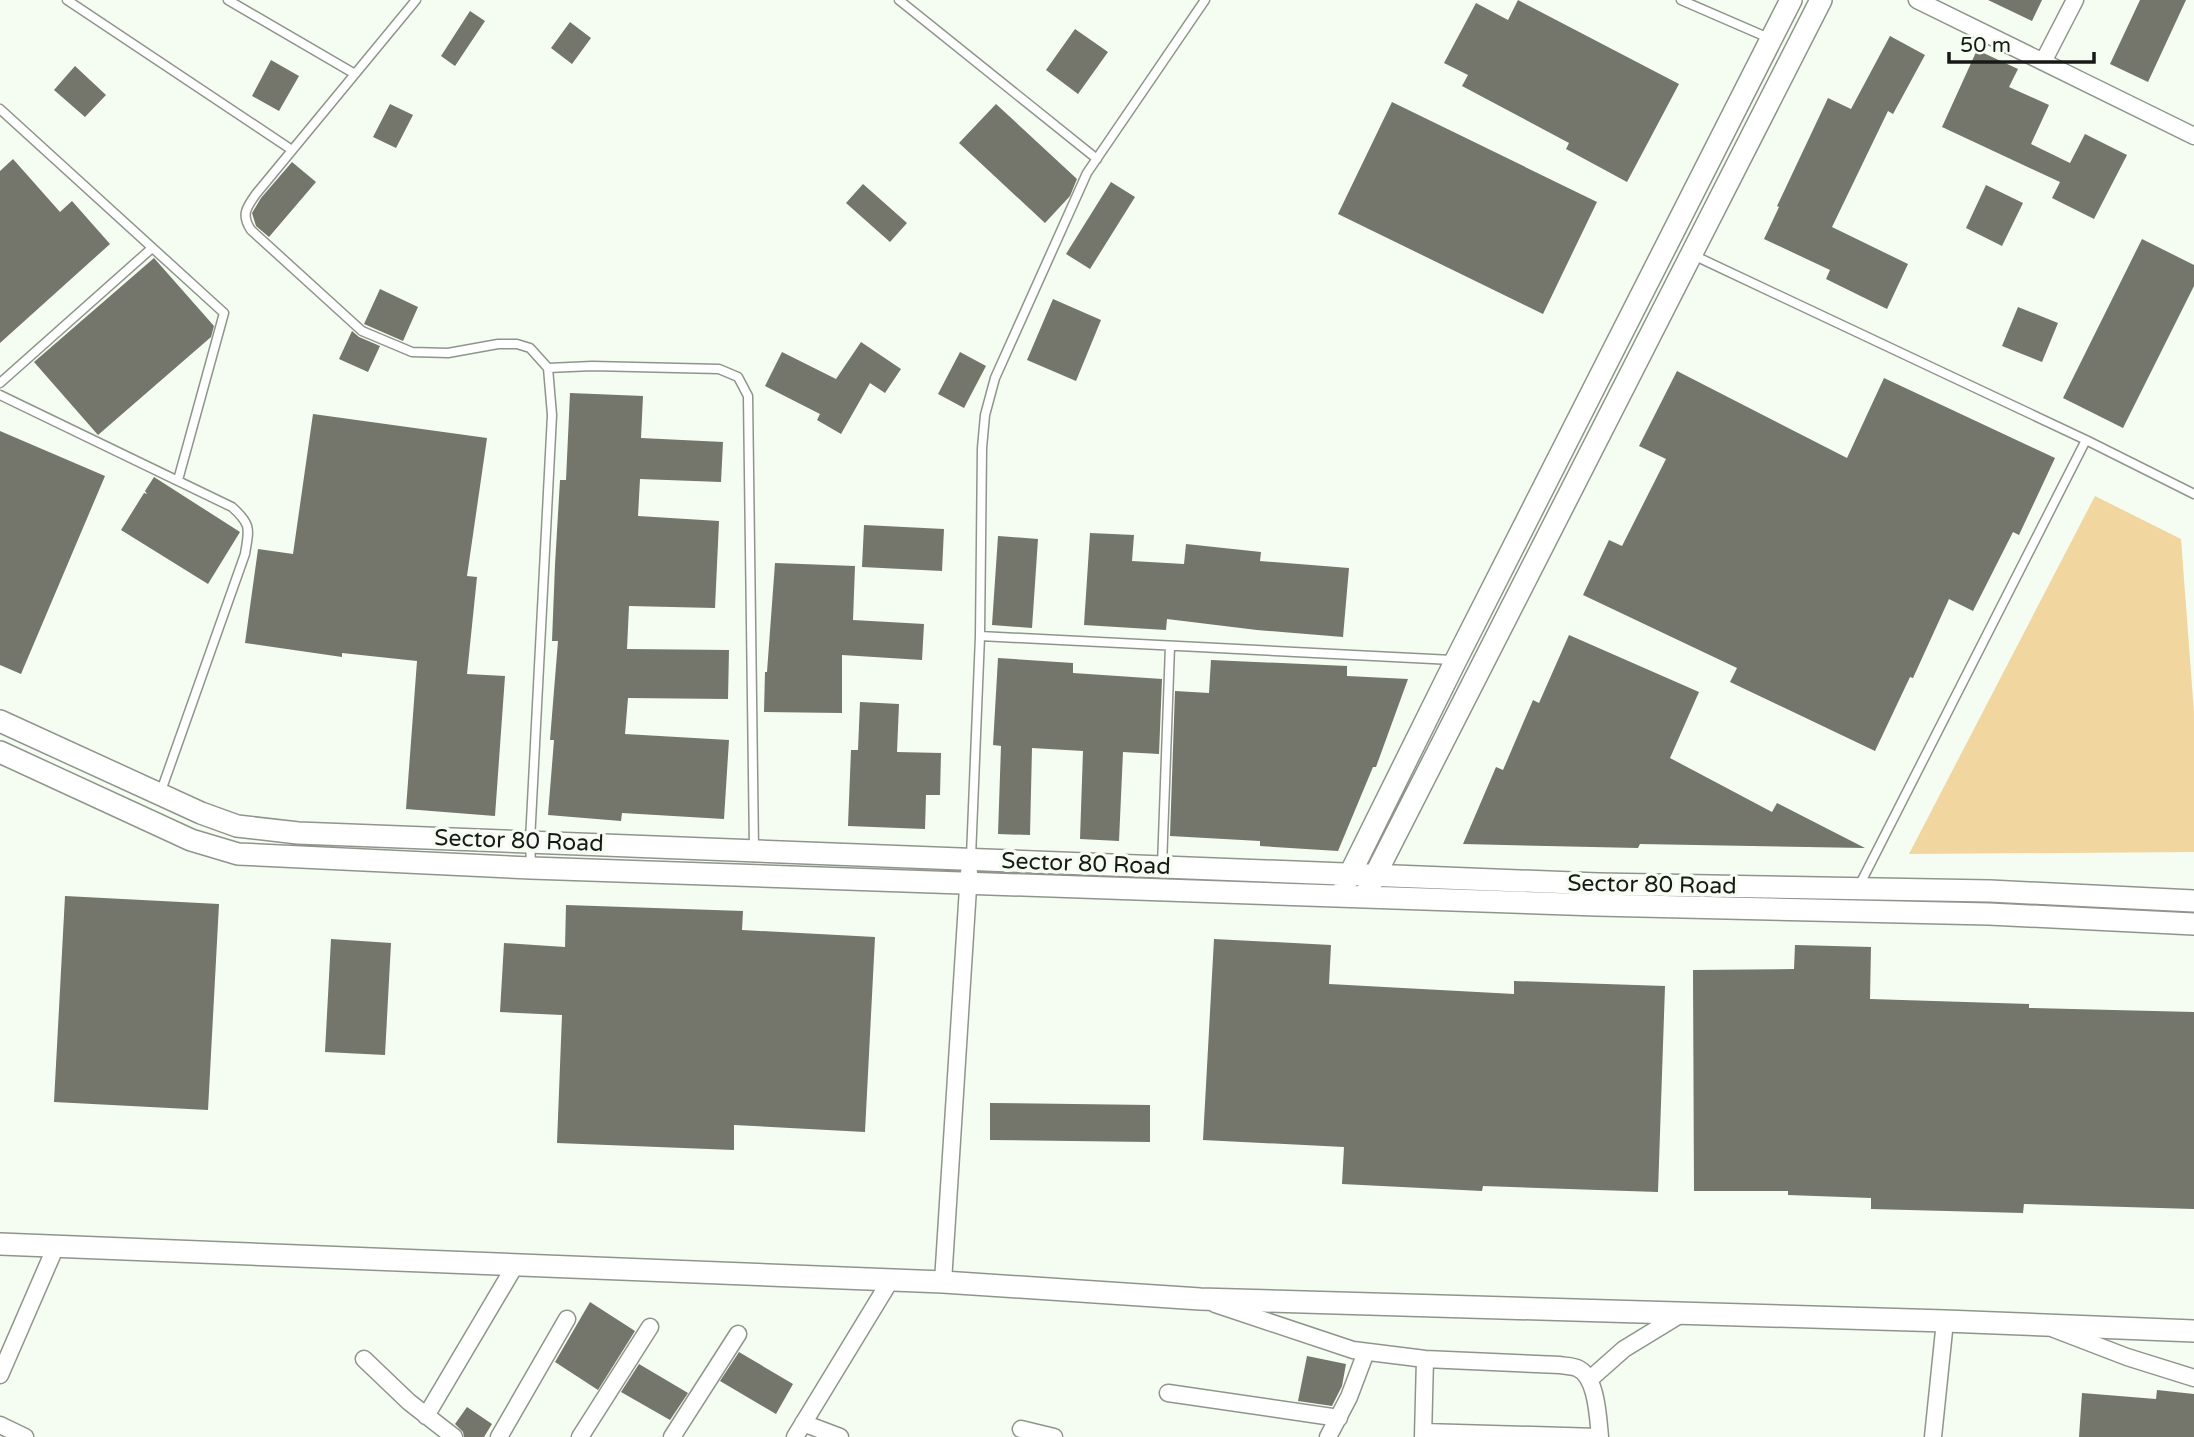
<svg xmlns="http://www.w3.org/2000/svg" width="2194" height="1437" font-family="'Varela Round',sans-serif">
  <rect width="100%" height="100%" fill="#f5fcf1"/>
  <path fill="#f1d69f" d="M2095 496 2181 539 2194 713V852L1909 854Z"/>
  <path fill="#74756b" d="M1518 0 1679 84 1627 182 1566 149 1569 143 1462 86 1468 75 1444 63 1476 3 1508 20Z
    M1988 0H2042L2032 21Z
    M2140 0H2186L2148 82 2110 64Z
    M470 11 485 21 455 66 441 56Z
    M570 22 591 38 572 64 551 48Z
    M1075 29 1108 52 1078 94 1046 70Z
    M1890 36 1925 55 1893 114 1888 111 1832 227 1908 264 1887 309 1826 279 1830 270 1764 239 1779 207 1777 206 1828 98 1851 109Z
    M1977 50 2018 69 2009 87 2049 105 2031 144 2070 163 2085 134 2127 155 2094 219 2052 198 2060 182 1942 127Z
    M271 60 299 76 279 111 252 96Z
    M75 66 106 95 85 117 54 90Z
    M1392 102 1597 202 1543 314 1338 214Z
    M390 104 413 115 396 148 373 137Z
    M996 104 1077 179 1070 196 1045 223 959 143Z
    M13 159 60 212 72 201 110 244 0 343V171Z
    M292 162 316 182 269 237 256 226 252 213 261 198Z
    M1111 182 1135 197 1090 269 1066 254Z
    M863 184 907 223 890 242 846 203Z
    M1986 185 2023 203 2002 246 1966 228Z
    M2142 239 2194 265V286L2123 428 2063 398Z
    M154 258 214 326 211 337 98 435 34 362Z
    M380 289 418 307 403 341 364 324Z
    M1053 299 1101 320 1076 381 1027 360Z
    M2018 307 2058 323 2042 362 2002 346Z
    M352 331 359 337 380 346 368 372 339 359Z
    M861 342 901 369 885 393 870 383 841 434 817 420 820 414 765 386 782 352 836 379Z
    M960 352 986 366 964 408 938 394Z
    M1677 371 1847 458 1884 378 2055 458 2019 535 2013 532 1973 611 1949 599 1913 678 1910 677 1875 751 1730 682 1737 668 1583 595 1609 540 1622 546 1666 459 1639 446Z
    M570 393 643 396 641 438 723 442 721 482 640 479 638 516 719 521 715 608 629 606 627 649 729 650 728 699 628 698 625 734 729 740 724 819 622 813 621 821 548 815 554 740H550L558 641H552L555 565 560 480H566Z
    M313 414 487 438 467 576 477 577 467 674 505 676 495 816 406 809 417 661 342 653V657L245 643 258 549 293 554Z
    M0 431 105 476 21 674 0 665Z
    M154 477 240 532 208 584 121 530 144 493 147 494 145 491Z
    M864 525 944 529 942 571 862 567Z
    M1090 533 1134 535 1132 561 1184 564 1186 544 1261 552 1260 561 1349 568 1343 637 1257 630 1167 619 1166 630 1084 625Z
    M998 536 1038 539 1032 628 992 625Z
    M775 563 855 566 853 620 924 624 922 660 842 655V713L764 712 765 672H767Z
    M1569 635 1699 692 1670 758 1772 812 1777 803 1865 848 1640 844 1638 848 1463 844 1496 767 1503 770 1533 700 1539 703Z
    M998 658 1073 663V673L1162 679 1159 754 1123 752 1119 841 1080 839 1083 751 1032 748 1030 835 998 834 1001 746 993 745Z
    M1211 660 1347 666V676L1408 679 1376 767H1373L1338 851 1260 846V841L1170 836 1175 691 1209 693Z
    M860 702 899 704 897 752 941 753 940 795H926L925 829 848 826 851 750H858Z
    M65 896 219 904 208 1110 54 1102Z
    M566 905 743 911 742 930 875 937 865 1132 734 1125V1150L557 1143 562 1015 500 1012 504 943 565 947Z
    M331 939 391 943 385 1055 325 1052Z
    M1214 939 1331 945 1329 984 1514 994V981L1665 986 1658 1192 1483 1186 1482 1191 1342 1184 1344 1147 1203 1140Z
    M1795 945 1871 947 1870 999 2029 1004V1008L2194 1012V1209L2024 1204 2023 1213 1871 1209V1198L1788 1195V1191H1694L1693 970 1794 969Z
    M990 1103 1150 1105V1142L990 1140Z
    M590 1302 635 1331 598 1390 555 1362Z
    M739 1352 793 1384 776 1414 720 1381Z
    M1307 1356 1346 1364 1342 1386 1332 1406 1298 1401Z
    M639 1364 688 1393 670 1420 621 1392Z
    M2157 1390 2194 1394V1437H2079L2082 1393 2156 1399Z
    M467 1407 492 1424 484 1437H464L463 1432 455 1424Z"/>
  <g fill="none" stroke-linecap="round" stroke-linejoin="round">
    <defs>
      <path id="service" d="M67 0 292 150
        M228 0 355 74
        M416 0 256 194C246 208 241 215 251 230L362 331 412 352 448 353 498 344H517L530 348 548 368 552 415 530 841 531 865
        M899 0 1097 159
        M1681 0 1771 39
        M0 109 224 313 178 480
        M1693 255 2086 440 2194 494
        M548 368 592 366 719 369 738 377 748 396 754 850
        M0 383 152 248
        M0 395 232 507C252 525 249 529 245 554L161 791
        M980 636 1452 660
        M971 857 980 636 982 448 985 415 995 378 1087 173 1205 0
        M1162 866 1170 646
        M1859 886 2086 440"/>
      <path id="minor" d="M1917 0 2194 136
        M2043 62 2075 0
        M943 1282 969 872
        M1215 1304 1353 1350 1425 1359 1560 1365C1565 1366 1572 1366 1577 1368 1597 1376 1598 1418 1600 1437
        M2054 1329 2127 1357 2194 1378
        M364 1359 409 1402 454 1437
        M0 1375 56 1246
        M1589 1380 1624 1349 1683 1313
        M1168 1393 1339 1418
        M426 1416 516 1264
        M803 1423 840 1437
        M0 1425 25 1437
        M1021 1429 1054 1437
        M1424 1432 1598 1437
        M499 1437 567 1319
        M580 1437 650 1327
        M672 1437 738 1334
        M795 1437 890 1281
        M1328 1437 1349 1397 1366 1352
        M1423 1437 1425 1359
        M1933 1437 1945 1321"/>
      <path id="tertiary" d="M0 721 201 813 237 826 298 833 1598 884 1990 891 2194 901
        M0 752 191 840 238 854 531 868 1597 905 1989 914 2194 924
        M1345 884 1456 660 1791 0
        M1369 887 1821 0
        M0 1244 943 1282 1200 1299 1945 1321 2194 1331"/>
    </defs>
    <use href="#service" stroke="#8f958c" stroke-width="11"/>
    <use href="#minor" stroke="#8f958c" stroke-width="19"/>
    <use href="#tertiary" stroke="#8f958c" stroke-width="24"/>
    <use href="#service" stroke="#fff" stroke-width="8"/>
    <use href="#minor" stroke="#fff" stroke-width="16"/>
    <use href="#tertiary" stroke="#fff" stroke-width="21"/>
  </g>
  <g text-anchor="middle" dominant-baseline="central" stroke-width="7" stroke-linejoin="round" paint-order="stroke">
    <g font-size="23" fill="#171916" stroke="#f5fcf1">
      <text transform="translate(519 841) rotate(2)">Sector 80 Road</text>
      <text transform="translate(1086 864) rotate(2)">Sector 80 Road</text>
      <text transform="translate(1652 885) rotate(1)">Sector 80 Road</text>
    </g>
  </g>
  <path d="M1949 52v10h145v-10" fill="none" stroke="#171916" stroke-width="3.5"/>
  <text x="1960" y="52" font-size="21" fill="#171916" stroke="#f5fcf1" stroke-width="5" paint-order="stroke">50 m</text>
</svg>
